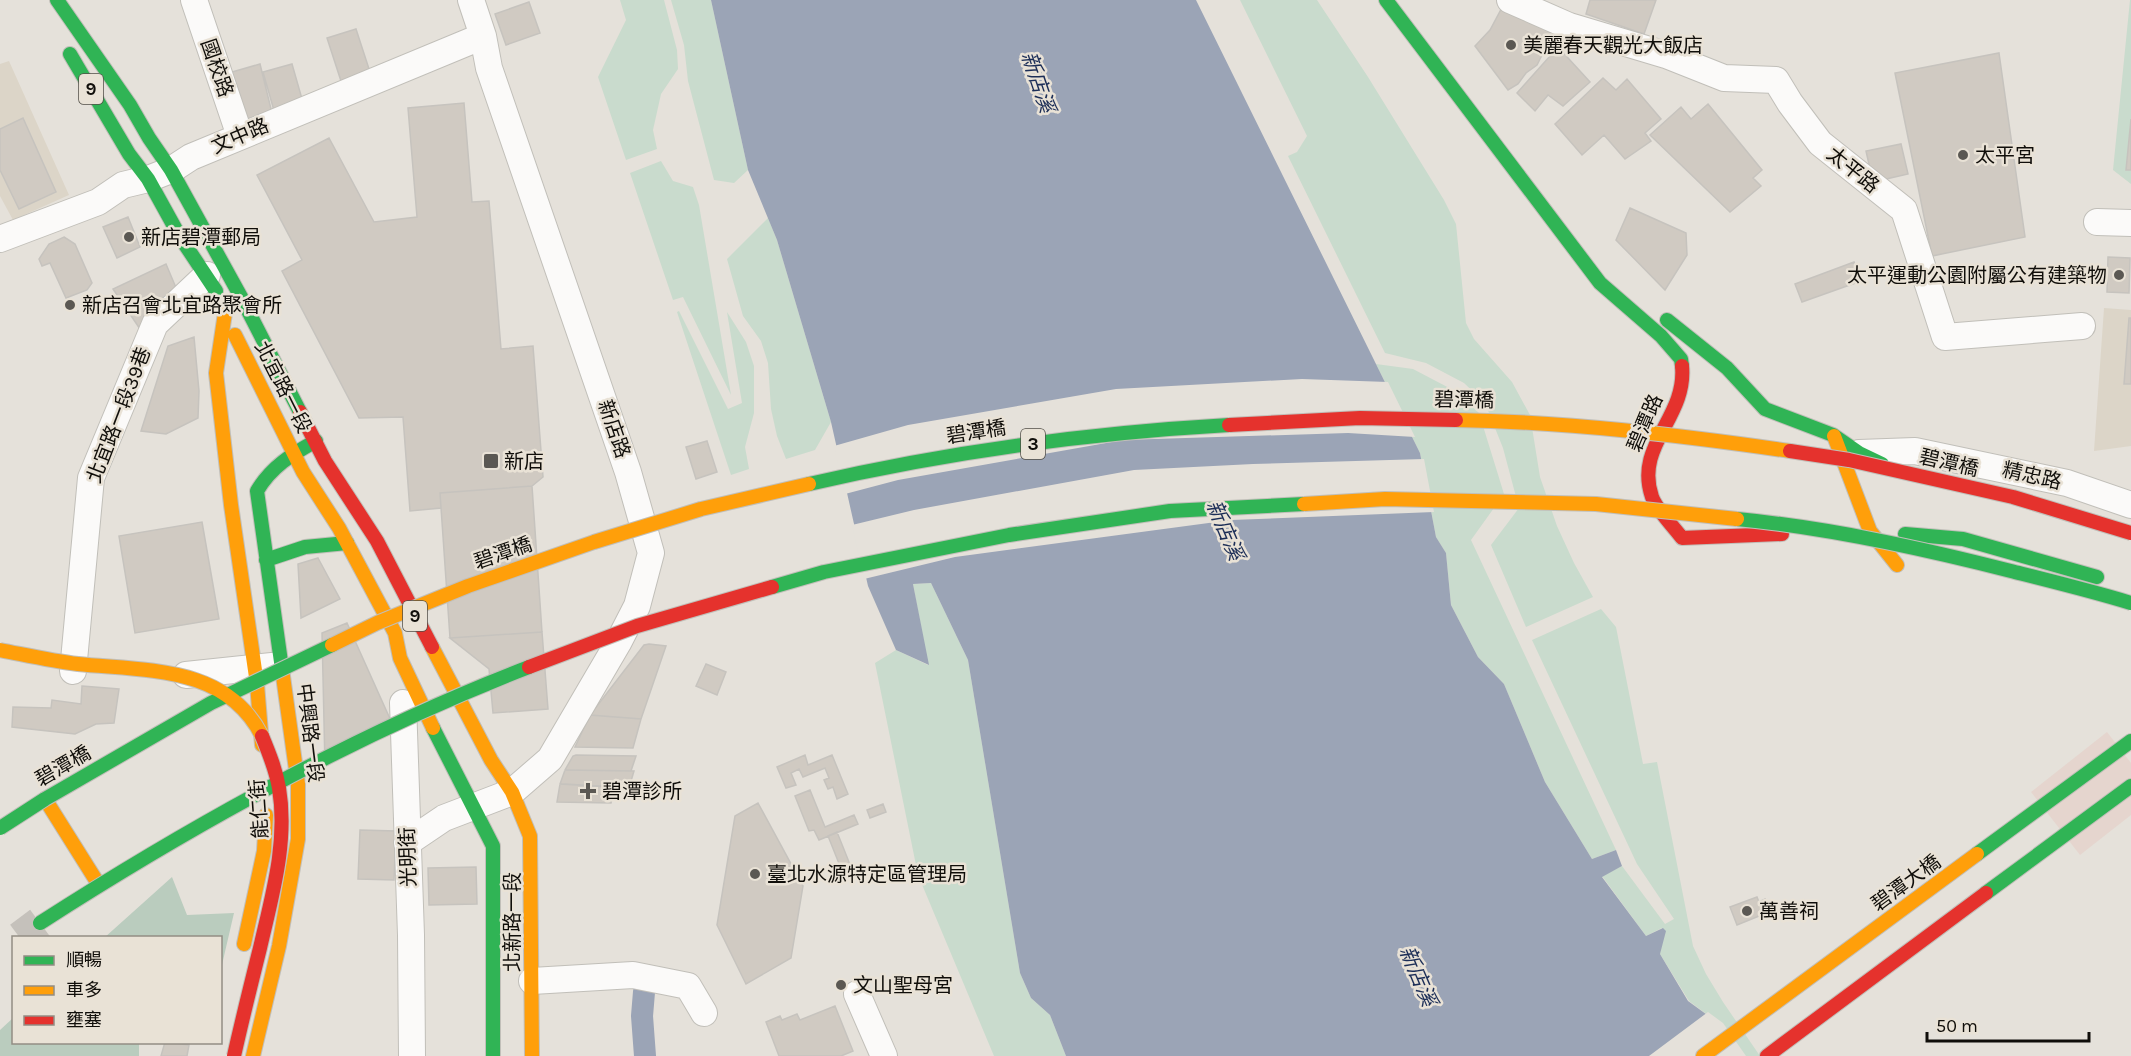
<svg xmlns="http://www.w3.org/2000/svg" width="2131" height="1056" font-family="Karla,'Noto Sans TC',sans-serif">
  <rect width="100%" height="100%" fill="#e5e1da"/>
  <path fill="#dcd5c8" d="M9 61 69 195 13 220 0 196V64Z
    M2104 308 2131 310V446L2094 451Z"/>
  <path fill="#e5d5ce" d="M2107 732 2131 763V815L2080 855 2031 792Z"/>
  <path fill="#c9dbcd" d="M620 0H664L677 50 678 69 661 94 653 130 657 149 626 160 598 77 626 20Z
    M671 0H711L748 170 734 183 714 180 688 81 684 45Z
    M1240 0H1317L1368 77 1444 200 1456 224 1466 323 1474 339 1512 382 1530 415 1540 477 1557 526 1574 563 1593 597 1526 627 1491 545 1519 508 1503 448 1485 403 1464 383 1426 363 1385 353 1288 156 1297 152 1307 136Z
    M2130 0H2131V184L2113 170Z
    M661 161 673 181 693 187 699 205 731 395 683 297 673 300 630 173Z
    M768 218 777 240 831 422 815 450 786 459 777 436 771 409 768 363 761 341 743 316 727 259Z
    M679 311 728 409 742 403 727 312 746 342 754 366V413L745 447 749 469 731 475 677 312Z
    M1376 364 1413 369 1455 391 1479 413 1504 494 1471 540 1616 850 1592 859 1545 782 1504 684 1478 657 1451 605 1446 553 1436 537 1420 453Z
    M931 583 968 660 1020 973 1031 998 1050 1015 1066 1056H994L918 875 875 663 896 650 928 665 913 584Z
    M1601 609 1616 627 1643 764 1657 762 1693 946 1706 974 1723 1002 1760 1056H1743L1721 1025 1689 1001 1660 954 1662 928 1646 936 1602 876 1622 866 1665 924 1674 919 1637 864 1532 640Z"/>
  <path fill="#baccbe" d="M172 877 187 915 234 913 221 969 220 938H104Z
    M13 1018 14 1042 139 1043V1056H0V1030Z"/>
  <path fill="#9ba4b6" d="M711 0H1196L1420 453 1436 537 1446 553 1451 605 1478 657 1504 684 1545 782 1592 859 1616 850 1622 866 1602 877 1646 936 1663 928 1666 931 1660 954 1688 1001 1721 1025 1743 1056H1066L1050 1015 1031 998 1020 973 968 660 931 583 913 584 929 665 896 650 868 586 831 422 777 240 748 170Z"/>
  <path fill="#e5e1da" d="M1302 379 1388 382 1415 437 1348 433 1123 440 898 480 845 494 834 446 908 425 1116 389Z
    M1424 459 1434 512 1231 520 955 557 864 579 852 525 914 510 1134 470 1253 464Z
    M1708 1012 1723 1023 1746 1056H1649Z"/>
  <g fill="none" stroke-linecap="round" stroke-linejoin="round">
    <path stroke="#9ba4b6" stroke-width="22" d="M644 992 642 1016 645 1056"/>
  </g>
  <path fill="#d0cac2" stroke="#c6c3be" stroke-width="1.5" d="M1506 0 1554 31 1537 65 1526 73 1518 84 1508 90 1475 46 1490 30Z
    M1590 0H1656L1644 34 1586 14Z
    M529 2 540 33 506 45 495 14Z
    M356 29 370 72 341 81 327 38Z
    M1558 47 1590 82 1563 106 1548 95 1535 111 1517 93Z
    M1999 53 2025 237 1932 256 1895 73Z
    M260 64 272 113 254 119 246 118 242 114 232 72Z
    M292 64 304 106 275 114 263 72Z
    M1603 78 1616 90 1627 79 1661 119 1645 133 1651 141 1625 159 1604 135 1582 155 1555 124Z
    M464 103 472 202 489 201 501 349 533 346 543 477 532 486 440 493 441 508 410 511 403 417 359 418 282 271 302 260 257 175 329 138 374 222 417 217 408 108Z
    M1708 104 1762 170 1753 178 1761 186 1730 212 1650 135 1681 107 1691 119Z
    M23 118 56 192 19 209 0 170V129Z
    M2131 119V170H2126Z
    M1901 144 1908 174 1873 182 1866 151Z
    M1630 208 1686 233 1687 255 1665 290 1616 240Z
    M128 217 140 247 117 258 103 227Z
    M64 237 75 244 92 283 87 290 66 298 50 263 42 266 39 259 49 244Z
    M2108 257 2130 258 2129 293 2107 292Z
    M1854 262 1861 281 1802 302 1795 284Z
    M166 264 177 290 140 329 113 289Z
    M2129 318H2131V384H2124Z
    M194 337 199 391 198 418 166 434 141 431 168 346Z
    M707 441 717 472 696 479 686 447Z
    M532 486 542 632 450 638 440 493Z
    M202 522 219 619 135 633 119 536Z
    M318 558 340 599 301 618 298 564Z
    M347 623 395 730 325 766 322 633Z
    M542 632 548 709 493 713 489 669 450 638Z
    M649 644 666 646 641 719 590 715 644 645Z
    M706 664 726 672 717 695 696 686Z
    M82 686 119 689 114 723 96 724 75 734 12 727 13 707 51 708 52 700 81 704Z
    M590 715 641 719 633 748 575 747Z
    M576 755 636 756 631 771 565 770 573 756Z
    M805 755 808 765 832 755 848 794 837 799 833 787 828 789 824 780 829 778 825 768 803 777 799 769 791 773 796 785 786 788 777 767Z
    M565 770H570L634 771 629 788 560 784Z
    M560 784H565L615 787 611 803 557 802Z
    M810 790 825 827 854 815 858 824 819 840 814 830 809 831 795 796Z
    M758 803 803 886 791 958 746 984 717 925 735 816Z
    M883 804 886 812 870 818 867 810Z
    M360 830 396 831 394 880 358 879Z
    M837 832 851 867 842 871 828 836Z
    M476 867 477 904 429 905 428 868Z
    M1757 897 1759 902 1765 899 1767 906 1762 908 1764 914 1737 925 1730 907Z
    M835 1006 853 1051 841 1056H779L766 1022 780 1016 782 1020 797 1014 800 1020Z
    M165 1042 189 1045 187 1056H161Z"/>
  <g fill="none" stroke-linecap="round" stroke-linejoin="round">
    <path stroke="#c5c1bb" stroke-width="33" stroke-dasharray="33 16" stroke-linecap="butt" d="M20 938 40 923"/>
    <defs>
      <path id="street" d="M194 0 240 136
        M1510 0 1569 26 1666 55 1724 78 1776 80 1790 103 1820 143 1904 210 1945 337 2082 326
        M2097 222 2131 223
        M0 239 98 202 123 185 148 179 171 170 191 157 483 36
        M1859 453 1915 451 2067 483 2131 505
        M73 671 91 478 155 324 207 275
        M186 675 272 666
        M403 703 411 935 412 1056
        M407 843 444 818 512 792 550 759 618 643 637 606 651 553 628 472 489 68 483 36 471 0
        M532 981 633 975 688 986 704 1013
        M857 994 884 1056"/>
      <path id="fast" d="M57 0 130 105 149 138 171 170 241 297 300 412
        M1386 0 1600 283 1661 336 1681 359 1682 366
        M70 54 129 154 148 179 180 237 216 291
        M1667 320 1727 368 1765 409 1833 435 1859 453 1882 464
        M1905 534 1963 539 2097 577
        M266 560 305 547 347 543
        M282 669 257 491C271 467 292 454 316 441
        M433 728 493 846V1056
        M1977 854 2131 741
        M1986 893 2131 786"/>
      <path id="slow" d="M225 313 216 373 231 505 257 684 262 745
        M235 335 303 472 339 528 395 633 400 658 433 728
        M1834 436 1870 531 1897 565
        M432 647 491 760 512 792 530 836 532 1056
        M45 799 99 885
        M244 944 264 851 266 815
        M253 1056 279 946 298 839V784L282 669
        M1703 1056 1977 854"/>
      <path id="jam" d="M1682 366C1687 418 1634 445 1652 497 1656 509 1674 527 1682 538L1782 534
        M300 412 325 461 377 541 432 647
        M1767 1056 1986 893"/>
    </defs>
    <use href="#street" stroke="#c1bfb9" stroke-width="28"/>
    <use href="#fast" stroke="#c1bfb9" stroke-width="16"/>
    <use href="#slow" stroke="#c1bfb9" stroke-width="16"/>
    <use href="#jam" stroke="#c1bfb9" stroke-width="16"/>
    <use href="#street" stroke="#fbfaf9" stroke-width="26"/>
    <use href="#fast" stroke="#30b455" stroke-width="14"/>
    <use href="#slow" stroke="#ff9f0a" stroke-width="14"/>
    <use href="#jam" stroke="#e5322d" stroke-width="14"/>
    <defs>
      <path id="fast-bridge" d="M809 484C947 452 1088 433 1229 425
        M1737 519C1830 528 1921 548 2011 571 2051 581 2092 591 2131 603
        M772 587 824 572 1009 535 1170 511 1304 504
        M0 828 45 799 211 703 332 645
        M40 923C194 824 357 733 529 667"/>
      <path id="slow-bridge" d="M1456 420C1568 422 1679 435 1790 451
        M1304 504 1385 499 1596 504 1737 519
        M332 645 377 623 468 586 594 542 701 509 809 484
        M0 650C26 655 52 661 78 664 145 671 226 665 262 736"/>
      <path id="jam-bridge" d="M1229 425 1360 418 1456 420
        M1790 451 1849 460 2013 497 2131 533
        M529 667 637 626 772 587
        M234 1056C242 1020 251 984 260 948 272 896 288 842 279 788 276 770 269 753 262 736"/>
    </defs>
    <use href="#fast-bridge" stroke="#c1bfb9" stroke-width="16" stroke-linecap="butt"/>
    <use href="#slow-bridge" stroke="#c1bfb9" stroke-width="16" stroke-linecap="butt"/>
    <use href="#jam-bridge" stroke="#c1bfb9" stroke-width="16" stroke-linecap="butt"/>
    <use href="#fast-bridge" stroke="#30b455" stroke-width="14"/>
    <use href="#slow-bridge" stroke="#ff9f0a" stroke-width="14"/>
    <use href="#jam-bridge" stroke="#e5322d" stroke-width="14"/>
  </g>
  <g fill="#5b5853" stroke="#e9e2d6" stroke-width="2">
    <circle cx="1511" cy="45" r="6"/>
    <circle cx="1963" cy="155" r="6"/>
    <circle cx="129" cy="237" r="6"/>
    <circle cx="2119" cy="275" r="6"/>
    <circle cx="70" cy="305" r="6"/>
    <rect x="483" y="453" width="16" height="16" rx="3"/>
    <path d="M585 782h6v6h6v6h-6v6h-6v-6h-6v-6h6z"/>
    <circle cx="755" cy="874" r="6"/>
    <circle cx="1747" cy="911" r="6"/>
    <circle cx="841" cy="985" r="6"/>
  </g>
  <g text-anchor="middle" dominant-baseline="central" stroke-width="5" stroke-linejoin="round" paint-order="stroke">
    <g fill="#e9e2d6" stroke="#514e47" stroke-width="1.5">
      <rect x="79" y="74" width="24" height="30" rx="4.5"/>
      <rect x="1021" y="429" width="24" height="30" rx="4.5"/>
      <rect x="403" y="601" width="24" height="30" rx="4.5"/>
    </g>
    <g font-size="18" font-weight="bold" fill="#100e0a">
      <text x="91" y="89">9</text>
      <text x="1033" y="444">3</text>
      <text x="415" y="616">9</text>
    </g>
    <g font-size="20" fill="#100e0a" stroke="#e9e2d6" text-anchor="start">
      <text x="1523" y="45">美麗春天觀光大飯店</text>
      <text x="1975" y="155">太平宮</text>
      <text x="141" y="237">新店碧潭郵局</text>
      <text x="2107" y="275" text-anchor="end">太平運動公園附屬公有建築物</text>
      <text x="82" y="305">新店召會北宜路聚會所</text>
      <text x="504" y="461">新店</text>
      <text x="602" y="791">碧潭診所</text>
      <text x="767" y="874">臺北水源特定區管理局</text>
      <text x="1759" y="911">萬善祠</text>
      <text x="853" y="985">文山聖母宮</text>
    </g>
    <g font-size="20" fill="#100e0a" stroke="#e9e2d6">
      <text transform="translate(217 68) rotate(71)">國校路</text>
      <text transform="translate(240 136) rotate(-23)">文中路</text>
      <text transform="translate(1853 170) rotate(39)">太平路</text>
      <text transform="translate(283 387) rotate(63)">北宜路一段</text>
      <text transform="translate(1464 400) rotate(1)">碧潭橋</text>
      <text transform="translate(119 415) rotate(-69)">北宜路一段39巷</text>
      <text transform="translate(1645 423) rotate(-67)">碧潭路</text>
      <text transform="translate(614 429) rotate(71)">新店路</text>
      <text transform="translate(976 432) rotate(-9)">碧潭橋</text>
      <text transform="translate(1949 463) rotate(13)">碧潭橋</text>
      <text transform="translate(2032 476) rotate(13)">精忠路</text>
      <text transform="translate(503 553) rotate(-19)">碧潭橋</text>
      <text transform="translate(310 733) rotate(83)">中興路一段</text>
      <text transform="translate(63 766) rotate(-30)">碧潭橋</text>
      <text transform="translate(259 809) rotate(-94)">能仁街</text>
      <text transform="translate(408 857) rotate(-92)">光明街</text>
      <text transform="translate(1906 883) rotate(-36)">碧潭大橋</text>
      <text transform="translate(512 922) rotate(-90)">北新路一段</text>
    </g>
    <g font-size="21" font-style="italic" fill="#1c2e57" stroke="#e9e2d6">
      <text transform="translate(1038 82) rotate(71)">新店溪</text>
      <text transform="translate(1225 530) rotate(67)">新店溪</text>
      <text transform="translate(1418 976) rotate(67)">新店溪</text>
    </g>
  </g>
  <rect x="12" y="936" width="210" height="108" fill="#e9e2d6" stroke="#928d84" stroke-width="1.5"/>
  <rect x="24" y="956" width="30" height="9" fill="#30b455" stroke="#928d84" stroke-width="1.5"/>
  <text x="66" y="966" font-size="18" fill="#100e0a">順暢</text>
  <rect x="24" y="986" width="30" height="9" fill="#ff9f0a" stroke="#928d84" stroke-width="1.5"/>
  <text x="66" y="996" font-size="18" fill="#100e0a">車多</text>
  <rect x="24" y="1016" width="30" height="9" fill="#e5322d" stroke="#928d84" stroke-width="1.5"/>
  <text x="66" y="1026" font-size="18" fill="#100e0a">壅塞</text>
  <path d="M1927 1032v9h162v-9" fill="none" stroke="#100e0a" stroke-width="3"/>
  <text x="1936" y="1032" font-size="18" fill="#100e0a" stroke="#e9e2d6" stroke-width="4.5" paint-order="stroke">50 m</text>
</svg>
